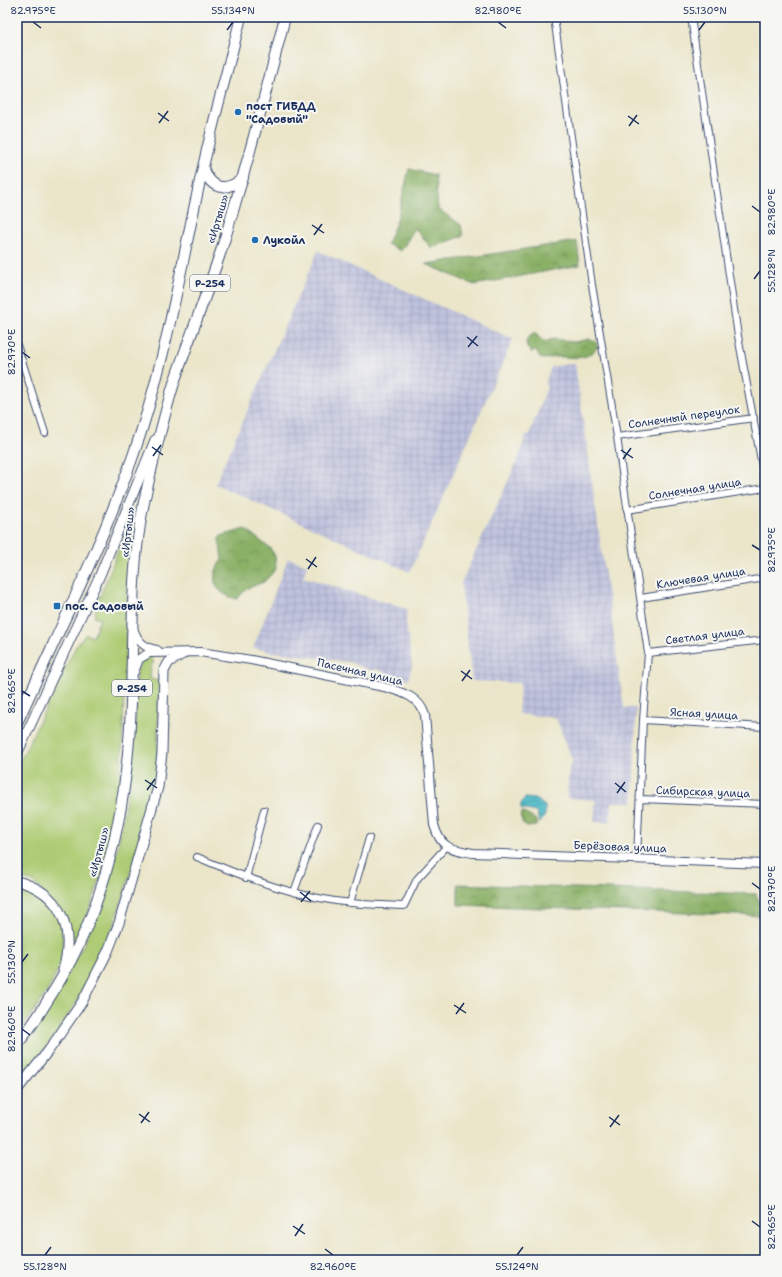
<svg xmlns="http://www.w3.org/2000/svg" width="782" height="1277" font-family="'Shantell Sans',sans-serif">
  <defs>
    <pattern id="industrial-grid" width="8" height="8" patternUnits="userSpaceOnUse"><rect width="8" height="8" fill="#bfc2dd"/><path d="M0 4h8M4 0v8" fill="none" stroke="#a4a7c0"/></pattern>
    <pattern id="forest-crowns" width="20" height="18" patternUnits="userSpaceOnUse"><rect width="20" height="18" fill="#8ab066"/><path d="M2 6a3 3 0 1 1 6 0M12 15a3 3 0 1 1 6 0" fill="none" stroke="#709057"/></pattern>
    <pattern id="water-waves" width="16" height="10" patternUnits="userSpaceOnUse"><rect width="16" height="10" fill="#4bb9c5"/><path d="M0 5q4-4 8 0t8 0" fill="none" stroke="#3e97a3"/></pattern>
  </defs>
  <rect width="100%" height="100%" fill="#f6f6f2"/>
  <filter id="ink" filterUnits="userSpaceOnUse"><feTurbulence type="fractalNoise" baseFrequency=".025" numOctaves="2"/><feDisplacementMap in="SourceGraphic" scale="8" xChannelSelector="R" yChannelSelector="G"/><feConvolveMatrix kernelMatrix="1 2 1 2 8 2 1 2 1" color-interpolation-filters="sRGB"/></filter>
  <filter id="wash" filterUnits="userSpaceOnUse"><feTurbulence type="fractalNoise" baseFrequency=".012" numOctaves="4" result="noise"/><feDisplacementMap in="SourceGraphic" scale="16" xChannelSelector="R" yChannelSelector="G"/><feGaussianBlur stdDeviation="0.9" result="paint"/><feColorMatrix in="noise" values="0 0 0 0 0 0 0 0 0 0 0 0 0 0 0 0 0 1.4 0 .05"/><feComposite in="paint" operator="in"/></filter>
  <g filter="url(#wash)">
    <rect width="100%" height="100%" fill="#ebe6ca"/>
    <path fill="url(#industrial-grid)" d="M318 251 513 339 410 572 215 484Z
      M575 363 624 708H636L633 802H612L610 822H594L596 800 567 798 569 766 573 762 556 718 518 714 520 683 472 681 461 583 519 457 526 435H529L547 387 545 384 551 367Z
      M288 558 307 565 303 577 407 609 406 622 412 666 408 680 375 669 373 671 348 662 274 652 253 648Z"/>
    <path fill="#aecc74" stroke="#647e69" d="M139 498 128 586 121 780 115 821 102 874 84 924 71 949 69 927 34 882 17 877V767L76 646 86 634 93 637 100 619 94 616 99 599Z
      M151 657 154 663 151 665 150 679 159 681 157 769 153 790C135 853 121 921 89 980 70 1017 43 1051 17 1084V1052L46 1013 85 942 105 892 118 846 134 753 137 671 142 662Z
      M17 885C23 887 29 888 35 891 61 905 69 940 59 966 51 990 32 1013 17 1034Z"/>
    <path fill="url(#forest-crowns)" stroke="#527062" d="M409 169 435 175 438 209 461 225 463 236 431 248 415 228 401 251 387 244 397 220Z
      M577 241 580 265 474 285 426 264Z
      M535 333 544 342 553 339 574 342 589 339 595 341 598 347C584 363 574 356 556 357 549 358 546 360 540 358L536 351 531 352 527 348 526 341 532 334Z
      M245 529 270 548 275 556 276 569 264 582 248 588 237 599C213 593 209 578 222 559L219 538 221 536Z
      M522 812 535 819 538 823 536 826 527 827 523 824 520 815Z
      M458 884 756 894 761 905H765V916L458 905Z"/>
    <path fill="url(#water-waves)" stroke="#337492" d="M525 798 535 799 545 806V815L540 823 536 812 521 809V804Z"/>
  </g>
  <g filter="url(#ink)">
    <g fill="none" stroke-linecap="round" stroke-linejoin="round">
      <defs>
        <path id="minor" d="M554 17 592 285 617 437 648 653 643 720 637 858
          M691 17 738 336 765 482
          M17 345 45 433
          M617 437 754 418
          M627 510 765 488
          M641 598 765 578
          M648 653 765 640
          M17 701 29 691
          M643 720 765 727
          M640 799 765 804
          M197 857C246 878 298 898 352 903 369 905 386 905 404 906L417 879 446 847
          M246 878 264 810
          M294 892 318 825
          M350 903 369 838"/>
        <path id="secondary" d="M133 628C137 641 144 648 157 650
          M134 672 139 659 149 653 200 652 251 660 384 687C401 692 419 696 425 715L434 825C441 849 451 849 473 853L765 864"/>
        <path id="primary" d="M17 754 100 575 155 440
          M17 881C61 892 75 928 63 970
          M17 1090 49 1050 82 1002 108 951 119 923 158 787 162 753 164 671 169 662 183 654"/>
        <path id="trunk" d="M203 168C211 189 225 193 243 178
          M17 723C57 634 101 547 133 456 163 371 178 282 197 195 209 135 226 76 241 17
          M17 1044C29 1031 39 1015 48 1000 106 911 128 807 131 703 133 633 130 562 146 493 154 457 163 419 174 383 189 339 206 296 221 251 245 174 265 96 285 17"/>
      </defs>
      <use href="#minor" stroke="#3a4a6e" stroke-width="8"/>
      <use href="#secondary" stroke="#3a4a6e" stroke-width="10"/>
      <use href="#primary" stroke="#3a4a6e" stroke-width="11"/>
      <use href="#trunk" stroke="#3a4a6e" stroke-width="12"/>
      <use href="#minor" stroke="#fff" stroke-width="6"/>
      <use href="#secondary" stroke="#fff" stroke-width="8"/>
      <use href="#primary" stroke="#fff" stroke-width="9"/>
      <use href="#trunk" stroke="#fff" stroke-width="10"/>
    </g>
  </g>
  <path fill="none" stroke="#1b2f5e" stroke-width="1.5" d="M33 22 41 28M498 22 506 28M227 30 233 22M699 30 705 22M158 113 169 121M628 116 639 124M159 123 168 111M629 126 637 115M752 206 760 212M312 225 324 233M314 235 322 224M754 279 760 271M467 337 478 346M468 347 477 336M22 352 30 358M152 447 163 455M621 450 633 458M153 456 161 445M623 459 631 448M752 545 760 550M306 559 317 567M308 569 316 557M461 671 472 679M462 681 470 670M22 691 30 696M145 780 157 788M615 783 626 792M147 790 155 779M617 793 625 782M752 883 760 889M300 892 311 901M301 902 310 891M22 962 28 954M454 1005 466 1013M456 1014 464 1003M22 1029 30 1035M139 1114 150 1122M609 1117 620 1125M141 1123 149 1112M610 1127 619 1115M752 1221 760 1227M293 1226 305 1234M295 1236 303 1224M325 1249 333 1255M45 1255 51 1247M517 1255 523 1247"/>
  <g fill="#1f6fb2" stroke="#f6f6f2" stroke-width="1.5">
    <circle cx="238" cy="112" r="4"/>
    <circle cx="255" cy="240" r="4"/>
    <rect x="53" y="602" width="8" height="8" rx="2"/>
  </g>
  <g text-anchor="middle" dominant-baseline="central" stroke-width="4" stroke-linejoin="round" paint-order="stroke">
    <g fill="#f6f6f2" stroke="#5d6b8a" stroke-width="1">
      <rect x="190" y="275" width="40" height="16" rx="3"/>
      <rect x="112" y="680" width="40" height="16" rx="3"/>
    </g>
    <g font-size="10" font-weight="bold" fill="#1b2f5e">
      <text x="210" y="283">Р-254</text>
      <text x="132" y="688">Р-254</text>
    </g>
    <g font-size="11" font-weight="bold" fill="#1b2f5e" stroke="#f6f6f2" text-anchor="start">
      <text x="246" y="106">пост ГИБДД<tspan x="246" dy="13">"Садовый"</tspan></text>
      <text x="263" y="240">Лукойл</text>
      <text x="65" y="606">пос. Садовый</text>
    </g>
    <g font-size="11" fill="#1b2f5e" stroke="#f6f6f2">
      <text transform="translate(218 219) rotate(-73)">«Иртыш»</text>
      <text transform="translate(684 417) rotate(-8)">Солнечный переулок</text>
      <text transform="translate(695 489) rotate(-9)">Солнечная улица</text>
      <text transform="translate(128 532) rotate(-83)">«Иртыш»</text>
      <text transform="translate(701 578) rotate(-9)">Ключевая улица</text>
      <text transform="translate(705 636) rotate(-7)">Светлая улица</text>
      <text transform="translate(360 672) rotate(13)">Пасечная улица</text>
      <text transform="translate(704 714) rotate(3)">Ясная улица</text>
      <text transform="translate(703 792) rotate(2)">Сибирская улица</text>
      <text transform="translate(620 847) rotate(2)">Берёзовая улица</text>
      <text transform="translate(99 852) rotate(-75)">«Иртыш»</text>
    </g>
  </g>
  <rect width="782" height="1277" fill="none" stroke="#f6f6f2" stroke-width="44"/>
  <rect x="22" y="22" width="738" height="1233" fill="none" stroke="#1b2f5e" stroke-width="1.5"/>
  <g font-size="10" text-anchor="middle" fill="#1b2f5e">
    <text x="33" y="14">82.975°E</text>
    <text x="233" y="14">55.134°N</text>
    <text x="498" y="14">82.980°E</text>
    <text x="705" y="14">55.130°N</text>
    <text transform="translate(771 212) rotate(-90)" y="4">82.980°E</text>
    <text transform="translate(771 271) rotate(-90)" y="4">55.128°N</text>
    <text transform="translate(11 352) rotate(-90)" y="4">82.970°E</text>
    <text transform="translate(771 550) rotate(-90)" y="4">82.975°E</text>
    <text transform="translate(11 691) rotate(-90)" y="4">82.965°E</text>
    <text transform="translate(771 889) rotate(-90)" y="4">82.970°E</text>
    <text transform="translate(11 962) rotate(-90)" y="4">55.130°N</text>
    <text transform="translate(11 1029) rotate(-90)" y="4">82.960°E</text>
    <text transform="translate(771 1227) rotate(-90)" y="4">82.965°E</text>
    <text x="45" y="1270">55.128°N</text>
    <text x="333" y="1270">82.960°E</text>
    <text x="517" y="1270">55.124°N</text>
  </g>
</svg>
